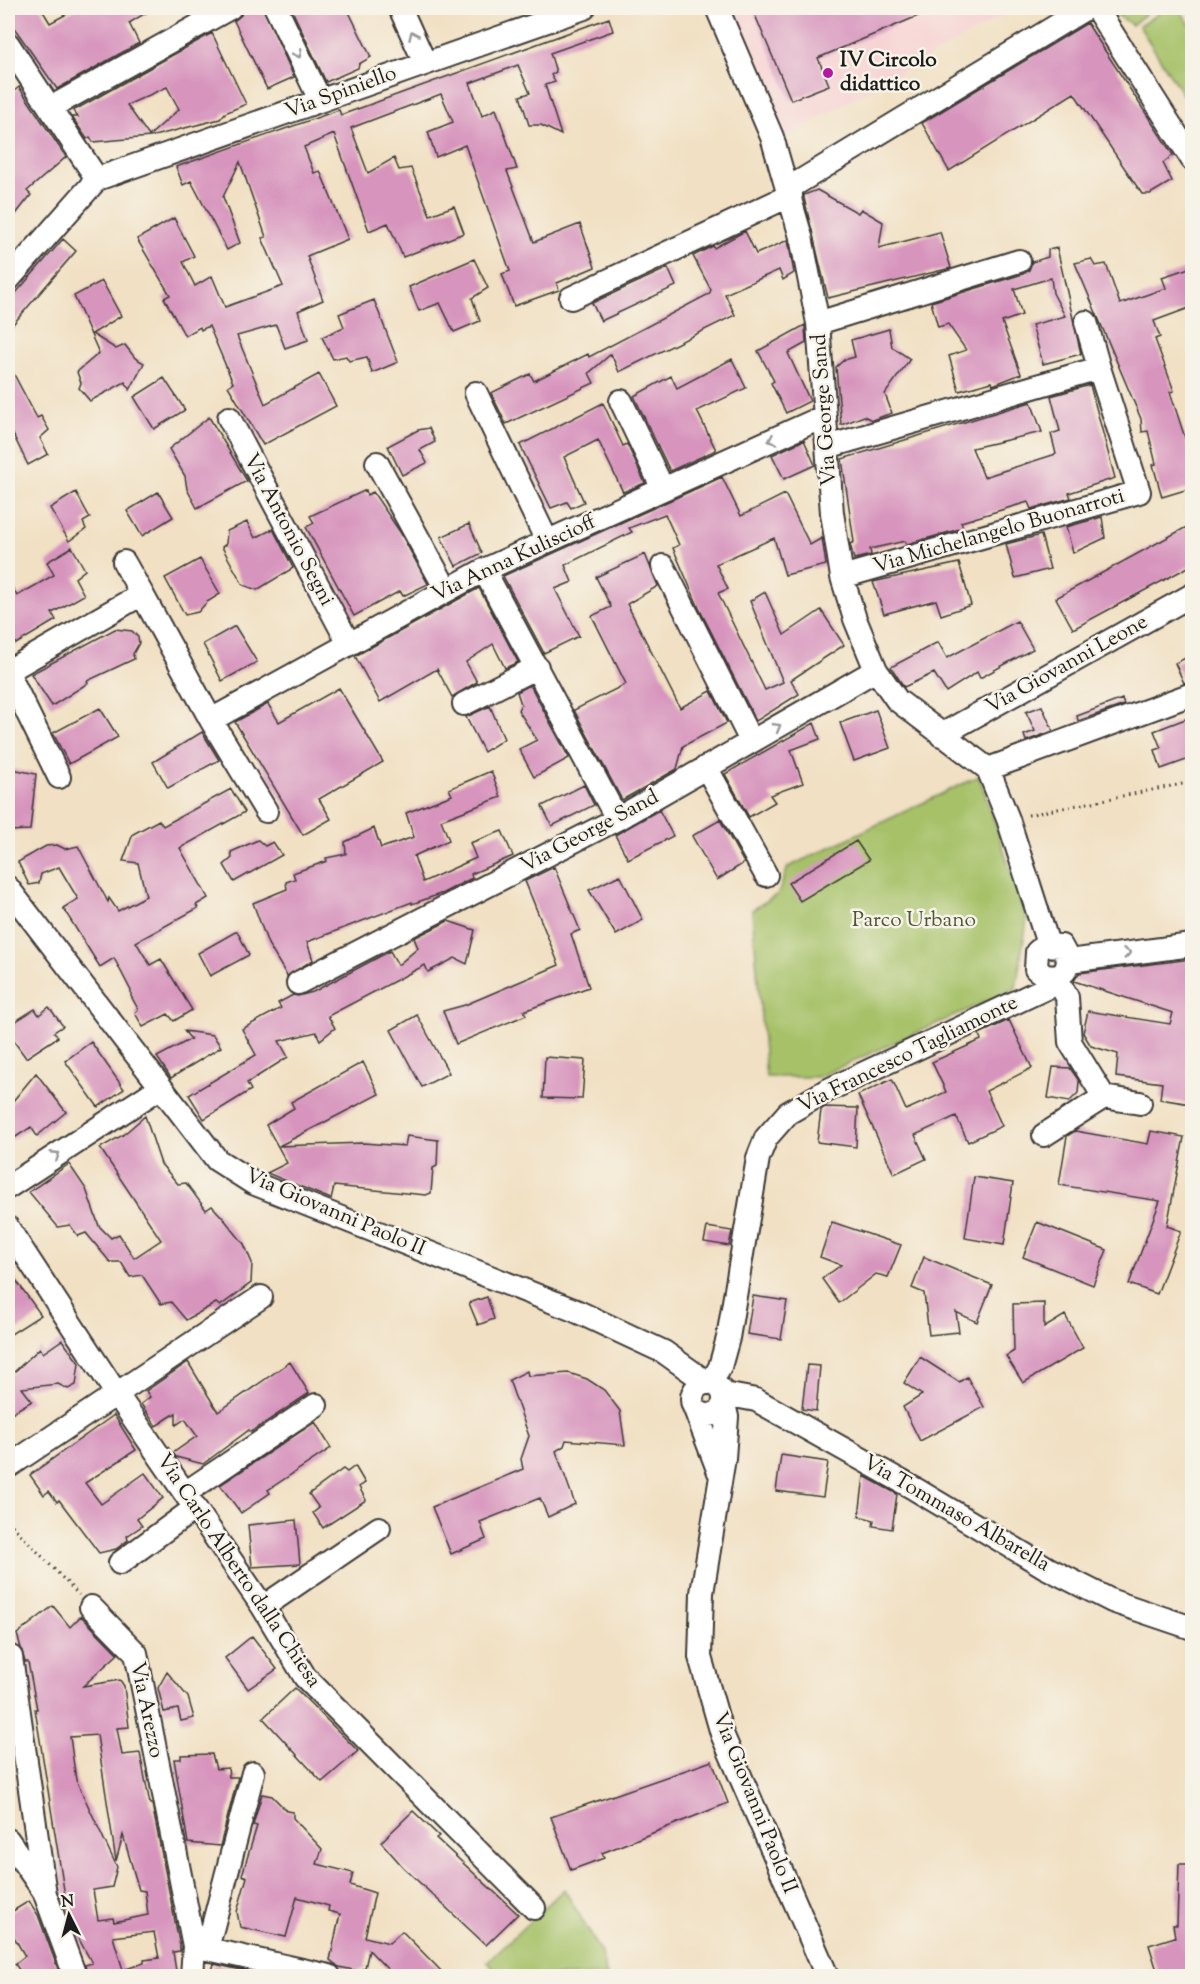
<svg xmlns="http://www.w3.org/2000/svg" width="1200" height="1984" font-family="'Sorts Mill Goudy',serif">
  <rect width="100%" height="100%" fill="#f7f3e8"/>
  <filter id="ink" filterUnits="userSpaceOnUse"><feTurbulence type="fractalNoise" baseFrequency=".0167" numOctaves="2"/><feDisplacementMap in="SourceGraphic" scale="12" xChannelSelector="R" yChannelSelector="G"/><feConvolveMatrix kernelMatrix="1 2 1 2 8 2 1 2 1" color-interpolation-filters="sRGB"/></filter>
  <filter id="wash" filterUnits="userSpaceOnUse"><feTurbulence type="fractalNoise" baseFrequency=".008" numOctaves="4" result="noise"/><feDisplacementMap in="SourceGraphic" scale="24" xChannelSelector="R" yChannelSelector="G"/><feGaussianBlur stdDeviation="1.35" result="paint"/><feColorMatrix in="noise" values="0 0 0 0 0 0 0 0 0 0 0 0 0 0 0 0 0 1.4 0 .05"/><feComposite in="paint" operator="in"/></filter>
  <g filter="url(#wash)">
    <rect width="100%" height="100%" fill="#f1e0c3"/>
    <path fill="#f7cfd2" d="M731 8H1017L783 138Z"/>
    <path fill="#a6c168" stroke="#616e42" stroke-width="1.5" d="M1107 8H1153L1132 25Z
      M1167 8H1179L1192 28V105L1190 106 1139 26Z
      M979 776 1027 920 1016 988 818 1077H766L752 910 778 894 788 867Z
      M564 1889 600 1950 607 1976H501L487 1962Z"/>
    <g id="blocks">
      <path fill="#d794bd" fill-rule="evenodd" d="M8 8H41L50 23 78 8H154L129 23 139 43 57 89 8 19Z
        M243 8H263L294 77 267 89 234 21 241 15Z
        M291 8H347L371 57 359 64 358 68 326 82Z
        M752 8H937L818 58 829 85 791 100Z
        M609 18 613 31 550 53 556 72 551 75 555 82 545 85 561 135 541 125H529L520 96 530 93 518 65 470 83 482 116 496 109 517 169 507 171 534 242 580 224 595 267 557 283 559 290 514 306 502 274 510 271 465 145 436 157 428 132 453 122 441 94 351 128 368 173 394 158 399 170 411 168 430 215 454 206 464 233 403 257 388 223 369 231 334 134 304 147 314 173 320 171 348 239 307 256 323 300 298 311 308 340 285 348 276 325 237 336 265 404 319 374 336 406 263 445 228 386 233 383 209 326 201 330 200 327 185 336 164 298 170 295 137 239 174 218 194 256 183 262 195 286 212 276 225 307 283 286 262 238 266 237 240 162 223 197 240 243 227 250 191 181 183 185 176 167 339 110 341 115Z
        M1087 23 1173 155 1163 163 1172 181 1150 194H1142L1074 93 949 171 922 123Z
        M212 33 246 104 225 113 220 119 150 137 93 142 90 137 87 139 72 117H78L73 111ZM167 87 179 109 149 136 127 105Z
        M19 87 66 157 27 191 31 195 8 224V148L15 139 8 131V96Z
        M817 190 858 213 861 209 883 222 879 248 940 232 951 268 828 298 804 198V195Z
        M745 231 756 254 788 240 794 273 783 280 779 270 725 294 735 315 619 372 611 354 589 373 594 383 506 424 491 393 530 374 534 381 588 354 589 357 709 294 711 290 693 256 713 246 714 248Z
        M63 239 76 251 8 330V302Z
        M1057 248 1081 354 1043 364 1032 325 1065 316 1053 293 1051 278 1014 289 1022 315 1002 322 1021 374 993 385 992 382 959 391 949 356 966 350 948 324 938 327 931 302 1023 274 1029 270 1032 262 1048 257V250Z
        M474 259 488 288 472 298 480 321 454 332 440 303 419 311 409 287Z
        M1091 259 1095 266 1106 264 1120 304 1166 288 1162 277 1192 267V307L1154 321 1160 337 1155 339 1174 391 1170 392 1192 459V488L1162 497 1153 465 1156 464 1148 431 1142 432 1141 419 1075 263Z
        M668 268 676 286 601 321 592 303Z
        M102 281 121 316 92 334 116 349 125 345 135 358 144 363 130 390 125 382 90 401 79 388 81 383 77 372 99 353 74 296Z
        M374 300 398 362 372 373 367 357 349 361 346 356 333 359 322 337 344 327 339 314Z
        M805 325 806 343 788 353 810 401 786 413 771 383 774 381 758 351Z
        M889 329 892 347 910 359 885 394 892 413 872 420 864 416 841 425 836 367 844 360 855 357 851 340Z
        M732 359 746 388 697 411 716 450 670 471 634 396 671 376 677 388Z
        M8 363 37 418 41 416 49 430 40 438 48 454 28 465 8 424Z
        M164 378 185 410 154 429 134 397Z
        M1090 385 1115 478 1069 493 1071 498 1031 509 1028 502 961 522 963 528 936 536 907 544 905 541 870 549 871 555 854 559 850 544 854 542 842 459 1031 402 1042 432 972 448 984 477 1056 454 1051 434 1060 431 1051 396Z
        M603 403 623 446 627 444 645 483 623 492 598 440 564 457 584 502 571 508 567 502 551 508 520 445Z
        M209 417 247 481 197 508 187 489 185 476 169 449Z
        M429 428 435 442 420 450 427 463 402 475 388 446 418 430Z
        M804 440 815 465 784 479 772 455Z
        M722 477 741 516 785 494 810 545 822 538 826 565 785 575 774 538 716 564 728 589 718 593 765 690 783 682 750 601 765 592 784 635 821 610 844 645 791 680 799 694 756 721 699 608 673 548 679 545 665 514 629 528 632 532 565 565 572 582 555 589 579 636 544 653 503 576Z
        M366 490 367 495 373 492 400 532 428 584 403 596 400 591 354 616 306 527 314 523 310 516Z
        M76 492 90 518 83 522 86 529 69 541 50 508Z
        M158 492 173 517 142 536 127 511Z
        M1102 517 1105 538 1073 553 1066 527Z
        M247 522 255 538 273 529 293 568 257 590 243 585 222 547 226 544 227 531Z
        M469 524 482 553 456 566 441 537Z
        M1192 524V565L1073 629 1056 598Z
        M1041 535 1050 569 1015 578 1006 544Z
        M72 547 85 570 75 578 84 595 52 613 56 620 16 644 8 632V579L17 596 54 575 47 562Z
        M645 554 658 586 627 604 680 708 711 691 727 723 683 746 677 769 622 800 574 710 626 684 592 616 611 607 596 577Z
        M200 559 220 594 207 602 198 612 185 615 165 578Z
        M959 563 971 605 941 615 936 600 884 614 873 582Z
        M479 588 518 662 505 668 493 644 466 662 477 682 452 697 437 669 380 702 355 656Z
        M1017 621 1033 649 980 678 977 672 946 692 934 673 904 687 891 667 938 642 947 658Z
        M235 626 257 662 222 681 203 644Z
        M115 629 132 631 138 637 139 643 133 654 134 659 87 681 88 683 52 706 31 674Z
        M1192 655V681L1184 683 1175 663Z
        M530 685 569 758 534 777 519 749 537 740 518 710 521 704 517 692Z
        M339 688 383 762 319 799 331 819 303 835 235 722 268 704 279 722Z
        M1122 699 1124 705 1078 721 1077 716Z
        M490 706 504 739 484 752 466 717Z
        M1042 706 1053 731 1026 741 1024 735 1035 731 1026 712Z
        M100 708 118 737 69 764 53 733Z
        M876 710 890 748 854 761 840 723Z
        M1188 718 1192 730V758L1161 769 1155 750 1161 748 1154 731Z
        M814 723 820 739 791 750 803 783 770 795 775 802 749 817 725 774Z
        M202 732 219 760 168 788 153 762Z
        M8 768 36 774 30 830 8 831Z
        M491 771 501 797 441 820 449 840 414 856 423 882 476 858 470 843 502 831 513 856 471 874 472 878 443 893 412 904V902L307 942 313 960 287 976 268 944 253 903 287 889 286 882 295 879 293 873 327 861 326 858 346 854 345 842 374 828 381 848 414 837 406 813 452 795 449 789Z
        M584 785 594 805 552 826 542 806Z
        M231 789 245 812 180 848 208 898 196 905 198 908 136 942 150 965 161 959 192 1010 174 1021 168 1014 143 1027 135 1013 138 1009 131 996V991L114 958 100 967 63 908 78 899 59 867 41 874 39 883 29 885 18 862 46 846 57 845 65 849 78 846 108 902 109 898 118 911 146 896 138 863 123 861 133 834 159 820 163 826Z
        M659 810 673 836 628 859 615 835Z
        M720 820 744 863 717 880 692 836Z
        M258 840 265 846 273 842 282 855 234 882 224 865 232 858 231 852Z
        M856 841 869 860 800 901 788 883Z
        M554 867 580 930 571 934 589 987 524 1011 526 1015 456 1044 443 1011 465 1005 559 965 525 881Z
        M620 875 643 920 616 935 589 890Z
        M448 921 475 930 467 964 455 958 428 972 425 965 328 1016 335 1028 320 1040 316 1032 279 1041 288 1057 247 1083 251 1090 204 1119 189 1095 256 1055 242 1029 281 1008 278 1003 293 995 298 996 313 992 390 951 398 965 418 948 414 938Z
        M237 931 249 955 210 976 198 953Z
        M1192 959V1048L1188 1075 1192 1076 1191 1104 1160 1099 1162 1083 1116 1077 1118 1054 1091 1046 1083 1033 1088 1011 1170 1024 1173 1013 1074 981 1079 973Z
        M49 1007 63 1026 54 1032 58 1037 26 1058 8 1033V1026L35 1009 39 1015Z
        M417 1015 449 1073 422 1087 391 1030Z
        M1009 1020 1032 1068 986 1091 1002 1126 968 1142 956 1116 915 1135 926 1159 894 1174 858 1095 892 1079 906 1110 946 1092 932 1062 981 1040 979 1034Z
        M184 1031 213 1035 221 1047 171 1078 157 1057 191 1039Z
        M91 1042 124 1089 98 1107 65 1061Z
        M545 1057 585 1060 582 1099 543 1098Z
        M363 1062 379 1094 279 1146 363 1143 405 1146 407 1136 438 1140 437 1166 433 1168 431 1193 426 1195 334 1186 331 1199 267 1173 287 1163 266 1125 294 1108 291 1102Z
        M1053 1067 1070 1068 1079 1081 1078 1093 1069 1102 1048 1098Z
        M36 1073 66 1112 37 1136 31 1127 8 1142V1107Z
        M825 1107 858 1108 856 1147 817 1142 821 1110Z
        M145 1116 161 1164 178 1184 186 1183 206 1210 212 1206 223 1218 244 1244 252 1263 251 1283 220 1306 216 1303 186 1320 171 1302 161 1304 142 1275 130 1277 121 1262H110L86 1233 78 1236 70 1225 58 1227 29 1192 69 1164 86 1189 99 1226 111 1238 119 1234 134 1258 161 1240 100 1148 123 1135Z
        M1075 1131 1148 1144 1151 1131 1184 1137 1167 1226 1181 1231 1157 1294 1129 1284 1160 1201 1059 1185 1067 1136Z
        M974 1177 1013 1183 1004 1245 965 1238Z
        M832 1222 901 1245 888 1277 876 1274 839 1303 822 1279 841 1265 820 1257Z
        M1037 1222 1107 1250 1093 1285 1023 1257Z
        M707 1227 732 1231 729 1246 704 1242Z
        M924 1257 992 1285 977 1322 956 1312 959 1332 929 1335 924 1293 912 1288Z
        M8 1269 41 1315 8 1336Z
        M753 1296 787 1301 781 1339 747 1334Z
        M487 1297 494 1319 478 1325 469 1303Z
        M1044 1303V1328L1065 1315 1083 1348 1023 1383 1006 1356 1014 1351 1013 1304Z
        M62 1340 79 1363 76 1385 68 1389 58 1384 22 1388 32 1401 8 1415V1368L12 1374 40 1348 43 1353Z
        M920 1357 959 1382 967 1377 984 1407 920 1441 903 1407 922 1395 904 1383Z
        M188 1362 218 1412 290 1362 309 1393 251 1432 249 1430 203 1464 176 1457 173 1453 197 1436 185 1419 176 1425V1413L156 1426 141 1404 150 1397 146 1391Z
        M807 1365 820 1366 816 1411 802 1409Z
        M527 1371 528 1376 569 1373 587 1379 604 1390 620 1411 625 1445 566 1440 564 1446 556 1451 575 1504 548 1517 540 1498 480 1522 486 1539 451 1554 432 1507 523 1469 521 1459 529 1436 509 1380Z
        M114 1415 136 1450 85 1483 101 1504 145 1473 163 1498 137 1519 142 1526 127 1536 128 1540 116 1549 99 1553 59 1500 57 1502 49 1491 44 1495 30 1475Z
        M315 1422 331 1448 268 1490 270 1493 241 1513 220 1485Z
        M781 1455 828 1462 823 1497 776 1491Z
        M355 1466 365 1483 359 1487 366 1500 323 1528 313 1513 319 1508 309 1494 343 1469 347 1472Z
        M864 1476 897 1494 892 1529 873 1526 874 1520 859 1516Z
        M296 1520 300 1564 252 1567 248 1525Z
        M53 1606 70 1627 81 1616 118 1654 83 1686 120 1680 124 1686 129 1727 117 1728 122 1755 140 1753 150 1804H152L180 1947V1951L173 1952 177 1977H88L85 1965 92 1963 69 1921 35 1709H37L28 1662H25L17 1634ZM97 1735 116 1861 123 1835 139 1890 145 1891 148 1915 114 1922 113 1918 98 1920 93 1890 112 1887 117 1867 76 1780 70 1737ZM154 1932 159 1958 144 1960V1963L123 1970 113 1937Z
        M252 1636 277 1669 248 1689 225 1658Z
        M167 1672 188 1697 194 1718 181 1721 178 1709 164 1712 158 1688Z
        M295 1688 358 1751 322 1782 263 1718Z
        M212 1754 216 1769 228 1768 229 1777H238L220 1846 188 1843 174 1759H181V1755Z
        M712 1761 728 1803 602 1853 604 1858 571 1870 551 1817Z
        M262 1794 272 1796 287 1811 293 1812V1818L322 1849 317 1864 353 1873 350 1885 375 1893 365 1937 389 1943 402 1931 447 1977H395L369 1950 365 1968 358 1971 339 1967 330 1960 340 1914 328 1911 329 1906 297 1897 286 1937 240 1927 237 1912 247 1877 242 1875 257 1826 253 1825Z
        M413 1811 439 1836 436 1838 518 1914 486 1945 403 1867 381 1842Z
        M1179 1864H1192V1977H1159L1149 1945 1175 1937 1173 1925H1177Z
        M29 1901 38 1915 58 1969 52 1977H24L15 1964 25 1956 11 1932 8 1933V1914Z
        M214 1964 268 1976V1977H210Z"/>
    </g>
  </g>
  <g filter="url(#ink)">
    <use href="#blocks" fill-opacity="0" stroke="#3c3935" stroke-width="1.5"/>
    <g fill="none" stroke-linecap="round" stroke-linejoin="round">
      <defs>
        <path id="minor" d="M276 8 320 100
          M400 8 425 63
          M717 8 772 137 801 237 818 323 832 513 842 577 855 619 876 670 897 700 988 769 1008 819 1048 944
          M1096 8 1192 159
          M8 44 97 179
          M50 108 230 8
          M789 188 1086 8
          M8 280 97 179 584 8
          M571 298 791 195
          M1086 322 1099 368
          M818 323 1019 261
          M476 393 547 541
          M621 401 663 489
          M229 418 348 642
          M827 447 1099 368 1139 492 842 577
          M377 463 446 589
          M124 562 142 594
          M663 566 751 741
          M484 570 617 819
          M8 671 142 594 211 720 484 570 825 416
          M8 673 59 777
          M464 704 537 667
          M211 720 266 811
          M941 735 1192 595
          M706 767 766 875
          M988 769 1192 694
          M8 888 217 1160 253 1183 576 1311 664 1352 706 1382
          M1069 961 1192 945
          M298 983 617 819 876 670
          M1104 1097 1140 1103
          M1044 1135 1104 1097 1070 1042 1067 997 1056 977
          M8 1187 161 1087
          M8 1228 116 1393 263 1607 305 1677 534 1908
          M692 1399a16 16 0 1 1 32 0a16 16 0 1 1-32 0Z
          M711 1383 720 1367 728 1338 758 1158 766 1138 788 1113 826 1091 1046 988 1065 971 1069 961 1061 946 1045 945 1037 952 1036 969 1045 976 1056 977
          M724 1394 756 1400 915 1489 1047 1568 1112 1601 1192 1628
          M724 1404 727 1417 724 1458 702 1593 700 1657 722 1734 827 1976
          M695 1409 719 1472
          M9 1466 261 1297
          M185 1493 316 1405
          M120 1563 195 1508
          M91 1607 136 1653 194 1946 192 1976
          M263 1607 379 1528
          M11 1657 45 1894 75 1976
          M8 1840 43 1890
          M194 1946 329 1976
          M207 1949 253 1773"/>
      </defs>
      <use href="#minor" stroke="#3c3935" stroke-width="26"/>
      <path stroke="#3c3935" stroke-width="3" stroke-dasharray="1.5 4.5" stroke-linecap="butt" d="M1028 815 1192 782
        M8 1521 79 1595"/>
      <use href="#minor" stroke="#fff" stroke-width="22"/>
    </g>
    <defs><path id="oneway-chevron" d="M-2-3.5L2.5 0L-2 3.5" fill="none" stroke-width="1.6" stroke-linecap="round" stroke-linejoin="round" transform="scale(1.5)"/></defs>
    <g stroke="#999">
      <use href="#oneway-chevron" transform="translate(413 35) rotate(-114)"/>
      <use href="#oneway-chevron" transform="translate(298 54) rotate(64)"/>
      <use href="#oneway-chevron" transform="translate(772 440) rotate(156)"/>
      <use href="#oneway-chevron" transform="translate(777 727) rotate(-30)"/>
      <use href="#oneway-chevron" transform="translate(1127 953) rotate(-7)"/>
      <use href="#oneway-chevron" transform="translate(56 1155) rotate(-33)"/>
    </g>
  </g>
  <circle fill="#b5179e" stroke="#f7f3e8" stroke-width="2" cx="828" cy="73" r="6"/>
  <g text-anchor="middle" dominant-baseline="central" stroke-width="5" stroke-linejoin="round" paint-order="stroke">
    <g font-size="21" font-weight="bold" fill="#1c1c1c" stroke="#f7f3e8" text-anchor="start">
      <text x="840" y="61">IV Circolo<tspan x="840" dy="24">didattico</tspan></text>
    </g>
    <g font-size="21" fill="#1c1c1c" stroke="#f7f3e8">
      <text transform="translate(341 93) rotate(-20)">Via Spiniello</text>
      <text transform="translate(825 410) rotate(-94)">Via George Sand</text>
      <text transform="translate(288 530) rotate(62)">Via Antonio Segni</text>
      <text transform="translate(999 532) rotate(-16)">Via Michelangelo Buonarroti</text>
      <text transform="translate(514 559) rotate(-25)">Via Anna Kuliscioff</text>
      <text transform="translate(1067 665) rotate(-29)">Via Giovanni Leone</text>
      <text transform="translate(590 832) rotate(-28)">Via George Sand</text>
      <text transform="translate(908 1055) rotate(-26)">Via Francesco Tagliamonte</text>
      <text transform="translate(335 1213) rotate(23)">Via Giovanni Paolo II</text>
      <text transform="translate(956 1514) rotate(30)">Via Tommaso Albarella</text>
      <text transform="translate(238 1571) rotate(56)">Via Carlo Alberto dalla Chiesa</text>
      <text transform="translate(146 1710) rotate(78)">Via Arezzo</text>
      <text transform="translate(754 1803) rotate(68)">Via Giovanni Paolo II</text>
    </g>
    <g font-size="21" fill="#4c5637" stroke="#f7f3e8">
      <text x="914" y="921">Parco Urbano</text>
    </g>
  </g>
  <rect width="1200" height="1984" fill="none" stroke="#f7f3e8" stroke-width="30"/>
  <g transform="translate(69 1915) rotate(354)" stroke="#f7f3e8" stroke-width="4.5" paint-order="stroke">
  <path d="M0-4.5L10 22L0 15L-10 22Z" fill="#1c1c1c"/>
  <text y="-9" font-size="16" font-weight="bold" text-anchor="middle" fill="#1c1c1c">N</text>
  </g>
</svg>
